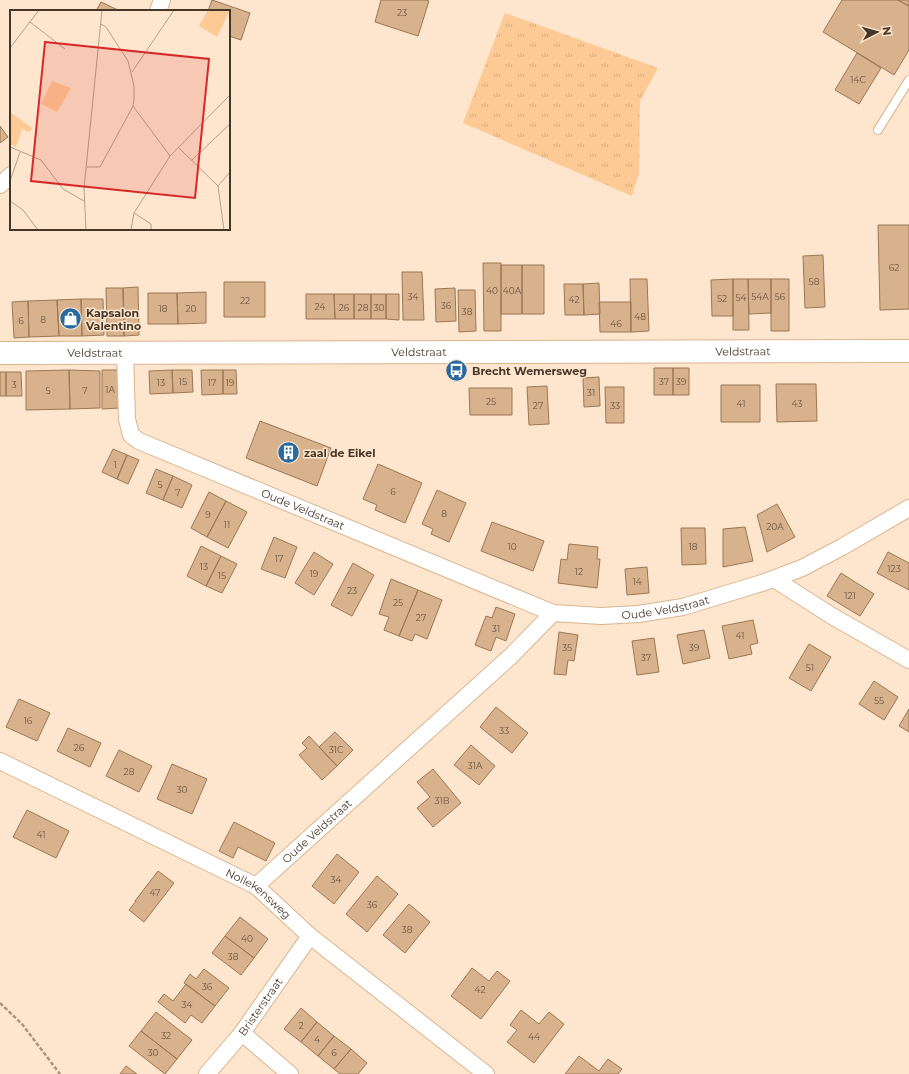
<svg xmlns="http://www.w3.org/2000/svg" width="909" height="1074" font-family="Montserrat,sans-serif">
  <defs>
    <pattern id="grass-tufts" width="24" height="20" patternUnits="userSpaceOnUse"><rect width="24" height="20" fill="#fdc994"/><path d="M3 7l-1-3M5 7V3M7 7l1-3M15 17l-1-3M17 17v-4M19 17l1-3" fill="none" stroke="#daad7f"/></pattern>
  </defs>
  <rect width="100%" height="100%" fill="#fde5ce"/>
  <path fill="url(#grass-tufts)" d="M505 13 658 68 640 101 639 173 632 196 463 123Z"/>
  <path fill="#d8b28c" stroke="#9b7753" d="M212 0 250 13 241 40 229 36V11H208Z
    M381 0H426L429 1 418 36 375 22Z
    M842 0H898L909 6V50L894 75 823 32Z
    M898 0H909V6Z
    M101 2 120 11H96Z
    M857 53 881 68 859 104 835 90Z
    M0 126 8 137 0 143Z
    M878 225H909V309L880 310Z
    M823 255 825 307 805 308 803 256Z
    M483 263H501V331H484Z
    M501 265H522V314H501Z
    M522 265H544V314H522Z
    M402 272H422L424 320H403Z
    M630 279H647L649 331 631 332Z
    M733 279V316H712L711 280Z
    M733 279H748L749 330H733Z
    M748 279H771V313L749 314Z
    M771 279H789V331H771Z
    M224 282H265V317H224Z
    M599 283 600 314 584 315 583 284Z
    M564 284H583L584 315H565Z
    M138 287 139 335 124 336 123 288Z
    M106 288H123L124 336H107Z
    M455 288 456 321 436 322 435 289Z
    M458 290H475L476 331 459 332Z
    M206 292V323L178 324 177 293Z
    M148 293H177L178 324H148Z
    M306 294H334L335 319H306Z
    M334 294H354V319H335Z
    M354 294H371V319H354Z
    M371 294H386V319H371Z
    M386 294H399V320L386 319Z
    M81 299 82 336H59L57 300Z
    M81 299H103L104 335 82 336Z
    M57 300 59 336 29 337 28 301Z
    M28 301 29 337 14 338 12 302Z
    M599 302H631V332H600Z
    M654 368H673V395H654Z
    M673 368H689V395H673Z
    M69 370 70 409 26 410V371Z
    M69 370 100 371V408L70 409Z
    M102 370H119V408L102 409Z
    M172 370 173 393 150 394 149 371Z
    M172 370H192L193 392 173 393Z
    M201 370H223V394L202 395Z
    M223 370H236L237 394H223Z
    M0 372H6V396H0Z
    M6 372H21L22 396H6Z
    M599 377 600 406 584 407 583 378Z
    M776 384H816L817 421 777 422Z
    M721 385H760V422H721Z
    M547 386 549 424 529 425 527 387Z
    M605 387H624V423H606Z
    M469 388H512V415H470Z
    M260 421 331 448 317 486 246 458Z
    M113 449 127 455 117 479 102 472Z
    M127 455 139 460 128 484 117 479Z
    M378 464 422 483 405 523 375 510 377 505 363 499Z
    M156 469 173 476 163 500 146 493Z
    M173 476 192 485 182 508 163 500Z
    M437 490 466 503 449 542 431 534 433 529 422 524Z
    M209 492 226 501 207 537 191 528Z
    M226 501 247 512 228 548 207 537Z
    M777 504 795 537 767 552 757 515Z
    M492 522 544 541 533 571 481 551Z
    M745 527 753 561 723 567V529Z
    M681 528H705L706 564 682 565Z
    M274 537 297 547 285 578 261 569Z
    M569 544 598 547 597 559H600L597 588 558 583 561 559 567 560Z
    M201 546 221 556 206 586 187 576Z
    M314 552 333 564 314 595 295 583Z
    M888 552 909 563V590L877 573Z
    M221 556 237 564 222 593 206 586Z
    M353 563 374 575 352 616 331 605Z
    M647 567 649 593 627 595 625 569Z
    M841 573 874 594 860 616 827 596Z
    M391 579 418 590 399 636 384 630 389 617 379 614Z
    M418 590 442 600 427 639 415 634 412 641 399 636Z
    M496 607 515 614 506 641 496 637 491 651 475 645 486 616 492 618Z
    M753 620 758 643 750 645 752 654 729 659 722 626Z
    M704 630 710 658 683 664 677 635Z
    M559 632 578 635 574 661 568 660 566 675 554 674Z
    M654 638 659 672 637 675 632 641Z
    M809 644 831 657 811 691 789 678Z
    M874 681 898 697 884 720 859 704Z
    M19 699 50 713 37 741 6 727Z
    M496 707 528 733 512 753 480 727Z
    M909 709V732L899 726Z
    M68 728 101 743 90 767 57 751Z
    M335 732 353 750 337 766 319 747Z
    M309 736 337 766 322 780 299 755 307 748 302 743Z
    M471 745 495 766 479 785 454 765Z
    M119 750 152 766 139 792 106 776Z
    M172 764 207 779 192 814 157 799Z
    M433 769 461 803 433 827 417 808 430 797 417 782Z
    M27 810 69 831 56 858 13 837Z
    M234 822 275 843 266 861 238 847 233 858 219 851Z
    M337 854 359 872 334 904 312 886Z
    M158 871 174 883 144 922 129 910 136 901H135Z
    M377 876 398 894 367 932 346 914Z
    M409 904 430 922 405 953 383 935Z
    M240 917 268 939 254 958 225 936Z
    M225 936 254 958 241 975 212 953Z
    M472 968 489 981 497 971 510 981 481 1019 451 996Z
    M204 969 229 988 215 1006 184 983 190 974 196 979Z
    M186 984 215 1006 202 1023 191 1015 185 1023 158 1002 164 994 173 1001Z
    M301 1008 317 1022 301 1042 284 1029Z
    M521 1010 539 1024 549 1012 564 1024 534 1063 507 1042 517 1030 510 1025Z
    M156 1012 192 1040 177 1059 141 1031Z
    M317 1022 334 1036 318 1056 301 1042Z
    M141 1031 177 1059 165 1074 129 1046Z
    M334 1036 351 1049 334 1069 318 1056Z
    M351 1049 367 1063 358 1074H340L334 1069Z
    M579 1056 599 1071 608 1059 622 1069 618 1074H565Z
    M126 1066 137 1074H120Z"/>
  <g fill="none" stroke-linecap="round" stroke-linejoin="round">
    <defs>
      <path id="lane" d="M878 130 909 80"/>
      <g id="street">
        <path d="M158 11 162 0"/>
        <path d="M0 185 11 175"/>
        <path id="s1" d="M125 352 127 419 131 435 139 441 553 613 601 616 638 614 683 607 762 583 802 568 842 547 909 508"/>
        <path d="M774 579 832 616 909 660"/>
        <path id="s2" d="M0 761 256 886 310 936 486 1074"/>
        <path id="s3" d="M256 886 511 656 553 613"/>
        <path d="M242 1033 290 1074"/>
        <path id="s4" d="M207 1074 242 1033 310 936"/>
      </g>
      <g id="secondary">
        <path id="s5" d="M0 353 909 351"/>
      </g>
    </defs>
    <use href="#lane" stroke="#dbb58e" stroke-width="10"/>
    <use href="#street" stroke="#dbb58e" stroke-width="18"/>
    <use href="#secondary" stroke="#dbb58e" stroke-width="24"/>
    <path stroke="#a99581" stroke-width="2.5" stroke-dasharray="4 2" stroke-linecap="butt" d="M0 1003 22 1024 60 1074"/>
    <use href="#lane" stroke="#fff" stroke-width="8"/>
    <use href="#street" stroke="#fff" stroke-width="16"/>
    <use href="#secondary" stroke="#fff" stroke-width="22"/>
  </g>
  <defs>
    <symbol id="shop-disc" viewBox="-11 -11 22 22"><circle r="9.5" fill="#286aa0" stroke="#fde5ce"/><path d="M-5-2.5h2.3a2.7 3.5 0 0 1 5.4 0H5L5.5 6h-11ZM-1.5-2.5h3a1.5 2.3 0 0 0-3 0Z" fill="#fff"/></symbol>
    <symbol id="bus-disc" viewBox="-11 -11 22 22"><circle r="9.5" fill="#286aa0" stroke="#fde5ce"/><path d="M-5-6H5V4H4V6H2V4H-2V6H-4V4H-5ZM-3.5-4V0h7V-4ZM-3.5 1.2v1.5H-2V1.2ZM2 1.2v1.5H3.5V1.2Z" fill="#fff"/></symbol>
    <symbol id="building-disc" viewBox="-11 -11 22 22"><circle r="9.5" fill="#286aa0" stroke="#fde5ce"/><path d="M-4-6H4V6H1V3H-1V6H-4ZM-2.5-4.3h1.7v1.8h-1.7ZM.8-4.3h1.7v1.8H.8ZM-2.5-1h1.7V.8h-1.7ZM.8-1h1.7V.8H.8Z" fill="#fff"/></symbol>
  </defs>
  <g fill-rule="evenodd">
    <use href="#shop-disc" x="58" y="306" width="25" height="25"/>
    <use href="#bus-disc" x="444" y="358" width="25" height="25"/>
    <use href="#building-disc" x="276" y="440" width="25" height="25"/>
  </g>
  <g text-anchor="middle" dominant-baseline="central" stroke-width="3" stroke-linejoin="round" paint-order="stroke">
    <g font-size="9" fill="#6a5540">
      <text x="402" y="12">23</text>
      <text x="858" y="79">14C</text>
      <text x="894" y="267">62</text>
      <text x="814" y="281">58</text>
      <text x="492" y="290">40</text>
      <text x="512" y="290">40A</text>
      <text x="413" y="296">34</text>
      <text x="760" y="296">54A</text>
      <text x="780" y="296">56</text>
      <text x="741" y="297">54</text>
      <text x="722" y="298">52</text>
      <text x="574" y="299">42</text>
      <text x="245" y="300">22</text>
      <text x="446" y="305">36</text>
      <text x="320" y="306">24</text>
      <text x="344" y="307">26</text>
      <text x="363" y="307">28</text>
      <text x="379" y="307">30</text>
      <text x="163" y="308">18</text>
      <text x="191" y="308">20</text>
      <text x="467" y="311">38</text>
      <text x="640" y="316">48</text>
      <text x="43" y="319">8</text>
      <text x="21" y="320">6</text>
      <text x="616" y="323">46</text>
      <text x="183" y="381">15</text>
      <text x="664" y="381">37</text>
      <text x="681" y="381">39</text>
      <text x="161" y="382">13</text>
      <text x="212" y="382">17</text>
      <text x="230" y="382">19</text>
      <text x="14" y="384">3</text>
      <text x="110" y="389">1A</text>
      <text x="48" y="390">5</text>
      <text x="85" y="390">7</text>
      <text x="591" y="392">31</text>
      <text x="491" y="401">25</text>
      <text x="741" y="403">41</text>
      <text x="797" y="403">43</text>
      <text x="538" y="405">27</text>
      <text x="615" y="405">33</text>
      <text x="115" y="464">1</text>
      <text x="160" y="484">5</text>
      <text x="393" y="491">6</text>
      <text x="178" y="492">7</text>
      <text x="444" y="513">8</text>
      <text x="208" y="514">9</text>
      <text x="227" y="524">11</text>
      <text x="775" y="526">20A</text>
      <text x="512" y="546">10</text>
      <text x="693" y="546">18</text>
      <text x="279" y="558">17</text>
      <text x="204" y="566">13</text>
      <text x="894" y="568">123</text>
      <text x="579" y="571">12</text>
      <text x="314" y="573">19</text>
      <text x="222" y="575">15</text>
      <text x="637" y="581">14</text>
      <text x="352" y="590">23</text>
      <text x="850" y="595">121</text>
      <text x="398" y="602">25</text>
      <text x="421" y="617">27</text>
      <text x="496" y="628">31</text>
      <text x="740" y="635">41</text>
      <text x="567" y="647">35</text>
      <text x="694" y="647">39</text>
      <text x="646" y="657">37</text>
      <text x="810" y="667">51</text>
      <text x="879" y="700">55</text>
      <text x="28" y="720">16</text>
      <text x="504" y="730">33</text>
      <text x="79" y="747">26</text>
      <text x="336" y="749">31C</text>
      <text x="475" y="765">31A</text>
      <text x="129" y="771">28</text>
      <text x="182" y="789">30</text>
      <text x="442" y="800">31B</text>
      <text x="41" y="834">41</text>
      <text x="336" y="879">34</text>
      <text x="155" y="892">47</text>
      <text x="372" y="904">36</text>
      <text x="407" y="929">38</text>
      <text x="247" y="938">40</text>
      <text x="233" y="956">38</text>
      <text x="207" y="986">36</text>
      <text x="480" y="989">42</text>
      <text x="187" y="1004">34</text>
      <text x="301" y="1025">2</text>
      <text x="166" y="1035">32</text>
      <text x="534" y="1036">44</text>
      <text x="317" y="1039">4</text>
      <text x="153" y="1052">30</text>
      <text x="334" y="1052">6</text>
    </g>
    <g font-size="11" font-weight="bold" fill="#463626" stroke="#fde5ce" text-anchor="start">
      <text x="86" y="313">Kapsalon<tspan x="86" dy="13">Valentino</tspan></text>
      <text x="472" y="371">Brecht Wemersweg</text>
      <text x="304" y="453">zaal de Eikel</text>
    </g>
    <g font-size="11" fill="#463626" stroke="#fde5ce">
      <text stroke="none"><textPath href="#s5" startOffset="743">Veldstraat</textPath></text>
      <text stroke="none"><textPath href="#s5" startOffset="95">Veldstraat</textPath></text>
      <text stroke="none"><textPath href="#s5" startOffset="419">Veldstraat</textPath></text>
      <text stroke="none"><textPath href="#s1" startOffset="271">Oude Veldstraat</textPath></text>
      <text stroke="none"><textPath href="#s1" startOffset="655">Oude Veldstraat</textPath></text>
      <text stroke="none"><textPath href="#s3" startOffset="82">Oude Veldstraat</textPath></text>
      <text stroke="none"><textPath href="#s2" startOffset="291">Nollekensweg</textPath></text>
      <text stroke="none"><textPath href="#s4" startOffset="86">Bristerstraat</textPath></text>
    </g>
  </g>
  <g transform="translate(10 10)">
    <rect width="220" height="220" fill="#fde5ce"/>
    <path d="M198 0H220L207 27 189 16ZM42 71 61 78 47 102 31 94ZM0 102 22 118 20 122 12 119 6 137 0 134Z" fill="#fdc994"/>
    <path fill="none" stroke="#b49f8b" stroke-width="1" d="M20 12 55 39M0 38 29 0M122 62 164 0M123 96 160 146M0 137 31 150 53 179 74 191M169 138 208 176 214 220M182 150 220 114M77 157H90L123 96 124 89V76L118 51 96 17 91 14M0 171 10 142M208 176 220 162M0 191 13 200 28 220M124 203 141 214V220M76 220 74 178 92 0M121 220 124 203 160 146 220 85"/>
    <path fill="#d62828" fill-opacity="0.15" stroke="#d62828" stroke-width="2" d="M35 32 199 49 185 188 21 171Z"/>
    <rect width="220" height="220" fill="none" stroke="#463626" stroke-width="2"/>
  </g>
  <g transform="translate(877 32) rotate(84)" stroke="#fde5ce" stroke-width="3" paint-order="stroke">
  <path d="M0-3L7 15L0 10L-7 15Z" fill="#463626"/>
  <text y="-6" font-size="11" font-weight="bold" text-anchor="middle" fill="#463626">N</text>
  </g>
</svg>
